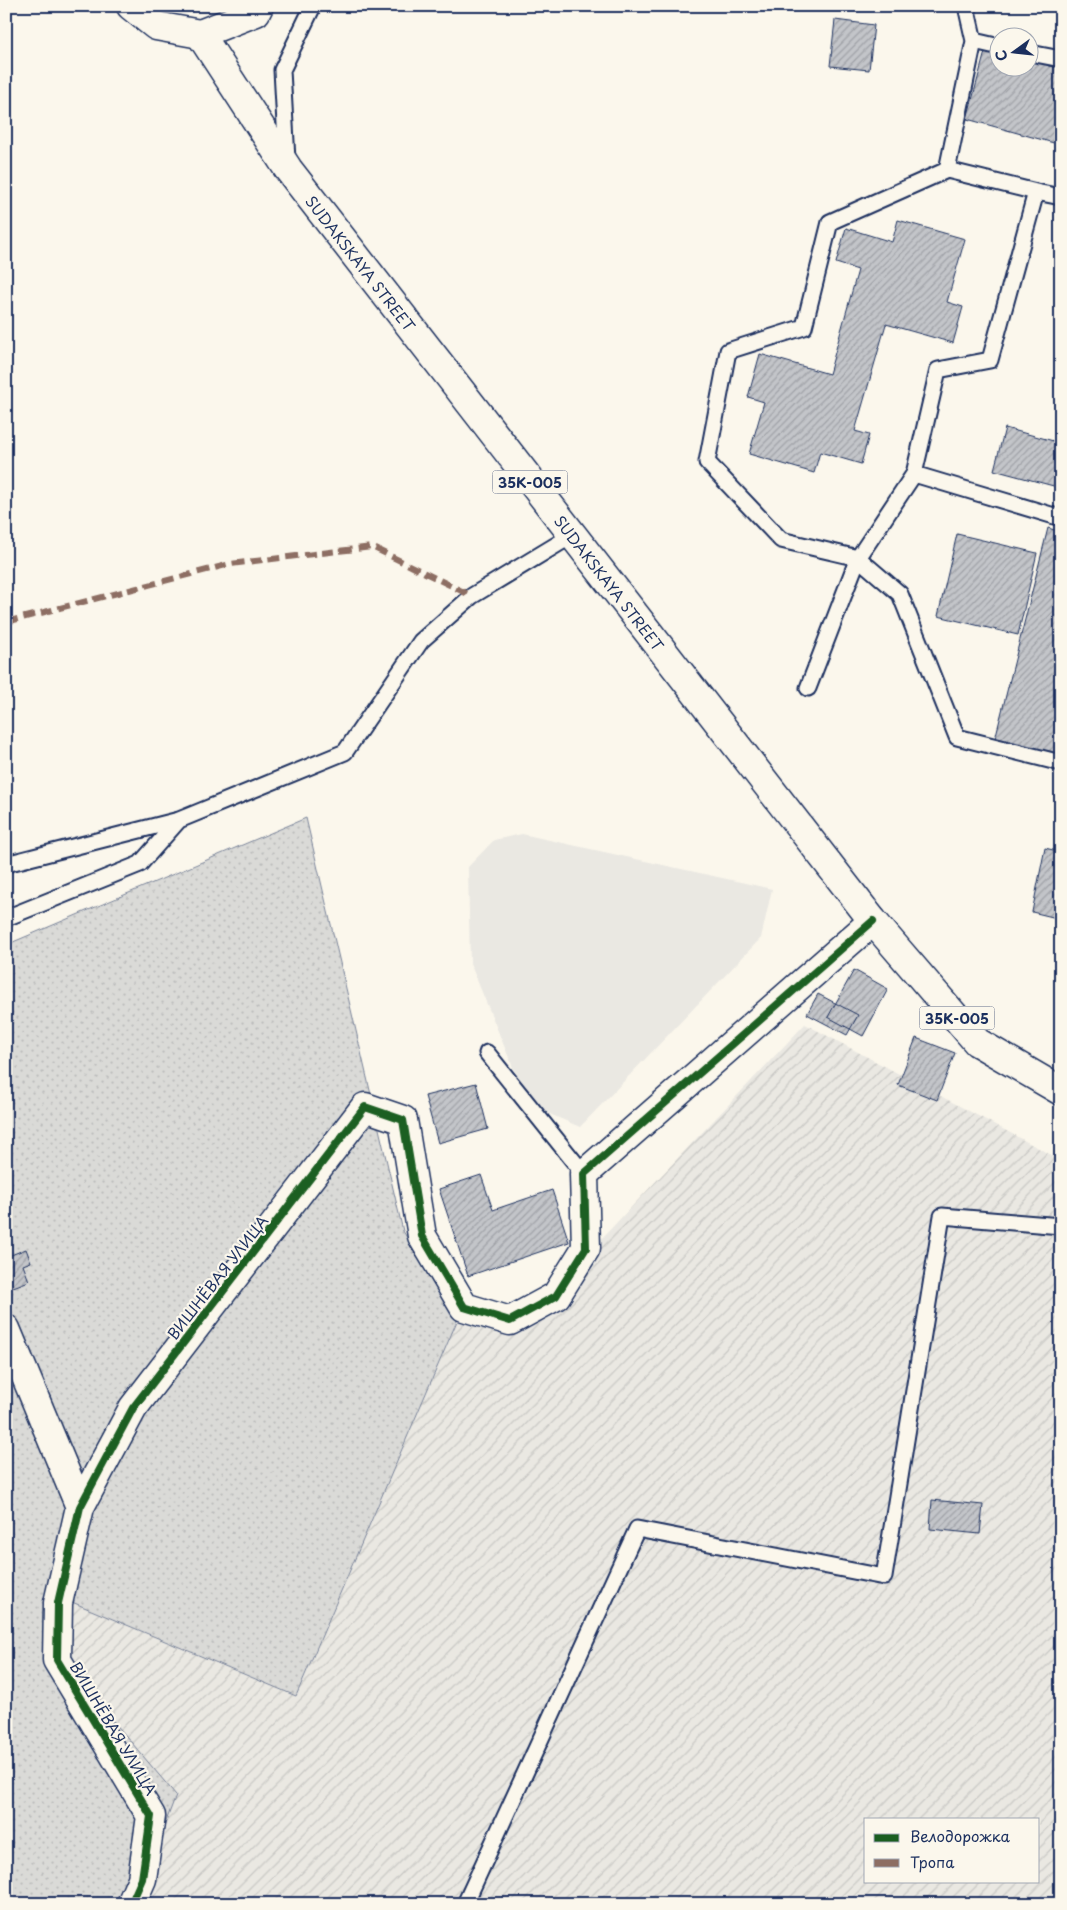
<svg xmlns="http://www.w3.org/2000/svg" width="1067" height="1910" font-family="'Playpen Sans',sans-serif">
  <defs>
    <pattern id="industrial-furrows" width="10" height="10" patternUnits="userSpaceOnUse" patternTransform="scale(1.25)"><rect width="10" height="10" fill="#eae8e2"/><path d="M-1 1l2-2M0 10L10 0M9 11l2-2" fill="none" stroke="#c8c7c4"/></pattern>
    <pattern id="garden-dots" width="8" height="8" patternUnits="userSpaceOnUse" patternTransform="scale(1.25)"><rect width="8" height="8" fill="#dadad7"/><path d="M2 2h.1M6 6h.1" fill="none" stroke="#babbbb" stroke-width="1.8" stroke-linecap="round"/></pattern>
    <pattern id="building-hatch" width="6" height="6" patternUnits="userSpaceOnUse" patternTransform="scale(1.25)"><rect width="6" height="6" fill="#c3c5c9"/><path d="M-1 1l2-2M0 6l6-6M5 7l2-2" fill="none" stroke="#9ea0a6"/></pattern>
  </defs>
  <rect width="100%" height="100%" fill="#fbf7ec"/>
  <filter id="ink" filterUnits="userSpaceOnUse"><feTurbulence type="fractalNoise" baseFrequency=".02" numOctaves="2"/><feDisplacementMap in="SourceGraphic" scale="10" xChannelSelector="R" yChannelSelector="G"/><feConvolveMatrix kernelMatrix="1 2 1 2 8 2 1 2 1" color-interpolation-filters="sRGB"/></filter>
  <g filter="url(#ink)">
    <path fill="#eae8e2" d="M522 834 772 889 761 938 580 1127 545 1112 514 1070 470 963 468 867 494 840Z"/>
    <path fill="url(#industrial-furrows)" fill-rule="evenodd" d="M805 1024 1061 1160V1904H135L65 1664 72 1602 296 1696 457 1321 512 1333ZM866 1819H1038V1881H866Z"/>
    <path fill="url(#garden-dots)" stroke="#7a849a" d="M306 818 403 1231 457 1321 296 1696 72 1602 65 1664 176 1795 135 1904H6V945Z"/>
    <path fill="url(#building-hatch)" stroke="#1b2f5e" d="M835 20 874 25 869 70 830 66Z
      M986 48 1000 52V68H1030V60L1061 69V145L967 119Z
      M898 220 965 239 947 302 963 307 953 343 886 324 855 431 869 435 861 464 820 452 814 473 749 454 764 402 748 397 760 354 829 374 858 270 836 263 846 228 892 242Z
      M1005 428 1061 443V488L994 470Z
      M1048 528 1061 532V760L994 743Z
      M957 534 1037 553 1018 635 938 616Z
      M1045 848 1061 852V919L1032 912Z
      M854 970 888 989 863 1036 828 1017Z
      M818 994 858 1015 847 1035 807 1014Z
      M916 1038 955 1053 937 1100 898 1085Z
      M476 1083 488 1129 438 1143 425 1096Z
      M481 1175 493 1210 552 1190 569 1242 468 1276 439 1189Z
      M26 1249 31 1262 23 1265 29 1281 8 1289 6 1257Z
      M932 1500 983 1505 980 1534 930 1529Z"/>
    <g fill="none" stroke-linecap="round" stroke-linejoin="round">
      <defs>
        <path id="service" d="M974 41 1000 47
          M1030 53 1061 59
          M287 160 282 70 313 6
          M947 170 974 41 966 6
          M1036 192 1061 197
          M1061 518 914 474 858 558 900 594 957 737 1061 763
          M808 688 858 558 781 540 707 462 728 351 804 327 830 222 947 170 1036 192 990 360 938 370 914 474
          M6 864 179 820
          M6 918 140 864 179 820 345 752 421 641 472 596 571 536
          M487 1053 584 1174
          M465 1904 637 1529 884 1577 942 1216 1061 1226"/>
        <path id="minor" d="M6 1329 80 1507
          M131 1904 142 1879 151 1816 57 1660 58 1603 80 1507 133 1408 365 1107 403 1120 422 1236 464 1307 510 1321 556 1296 586 1248 584 1174 873 921"/>
        <g id="primary">
          <path d="M131 6 156 26 200 34 256 12 259 6"/>
          <path id="s1" d="M200 34 288 169 873 921 977 1042 1061 1091"/>
        </g>
      </defs>
      <use href="#service" stroke="#1b2f5e" stroke-width="19"/>
      <use href="#minor" stroke="#1b2f5e" stroke-width="31"/>
      <use href="#primary" stroke="#1b2f5e" stroke-width="31"/>
      <use href="#service" stroke="#fbf7ec" stroke-width="15"/>
      <use href="#minor" stroke="#fbf7ec" stroke-width="28"/>
      <use href="#primary" stroke="#fbf7ec" stroke-width="28"/>
      <path stroke="#8d6e63" stroke-width="6" stroke-dasharray="12 6" stroke-linecap="butt" d="M6 622 230 564 372 547 472 596"/>
      <defs>
        <path id="cycleway" d="M131 1904 142 1879 151 1816 57 1660 58 1603 80 1507 133 1408 365 1107 403 1120 422 1236 464 1307 510 1321 556 1296 586 1248 584 1174 873 921"/>
      </defs>
      <use href="#cycleway" stroke="#fbf7ec" stroke-width="11"/>
      <use href="#cycleway" stroke="#1b5e20" stroke-width="8"/>
    </g>
  </g>
  <g text-anchor="middle" dominant-baseline="central" stroke-width="4.5" stroke-linejoin="round" paint-order="stroke">
    <g fill="#fbf7ec" stroke="#5e6b89" stroke-width="1">
      <rect x="492.5" y="470.5" width="75" height="23" rx="4"/>
      <rect x="919.5" y="1006.5" width="75" height="23" rx="4"/>
    </g>
    <g font-size="14" font-weight="bold" fill="#1b2f5e">
      <text x="530" y="482">35К-005</text>
      <text x="957" y="1018">35К-005</text>
    </g>
    <g font-size="15" fill="#1b2f5e" stroke="#fbf7ec">
      <text stroke="none"><textPath href="#s1" startOffset="280">SUDAKSKAYA STREET</textPath></text>
      <text stroke="none"><textPath href="#s1" startOffset="685">SUDAKSKAYA STREET</textPath></text>
      <text transform="translate(217 1277) rotate(-52)">ВИШНЁВАЯ УЛИЦА</text>
      <text transform="translate(114 1728) rotate(59)">ВИШНЁВАЯ УЛИЦА</text>
    </g>
  </g>
  <rect width="1067" height="1910" fill="none" stroke="#fbf7ec" stroke-width="25"/>
  <rect x="12" y="12" width="1042" height="1885" fill="none" stroke="#1b2f5e" stroke-width="2" filter="url(#ink)"/>
  <rect x="864" y="1818" width="175" height="65" fill="#fbf7ec" stroke="#a1a7b3"/>
  <rect x="874" y="1834" width="25" height="8" fill="#1b5e20" stroke="#a1a7b3"/>
  <text x="910" y="1842" font-size="15" fill="#1b2f5e">Велодорожка</text>
  <rect x="874" y="1859" width="25" height="8" fill="#8d6e63" stroke="#a1a7b3"/>
  <text x="910" y="1868" font-size="15" fill="#1b2f5e">Тропа</text>
  <g transform="translate(1014 52) rotate(255)"><circle r="24" fill="#fbf7ec" stroke="#a1a7b3"/>
  <path d="M0-4L9 19L0 12L-9 19Z" fill="#1b2f5e"/>
  <text y="-8" font-size="14" font-weight="bold" text-anchor="middle" fill="#1b2f5e">С</text>
  </g>
</svg>
